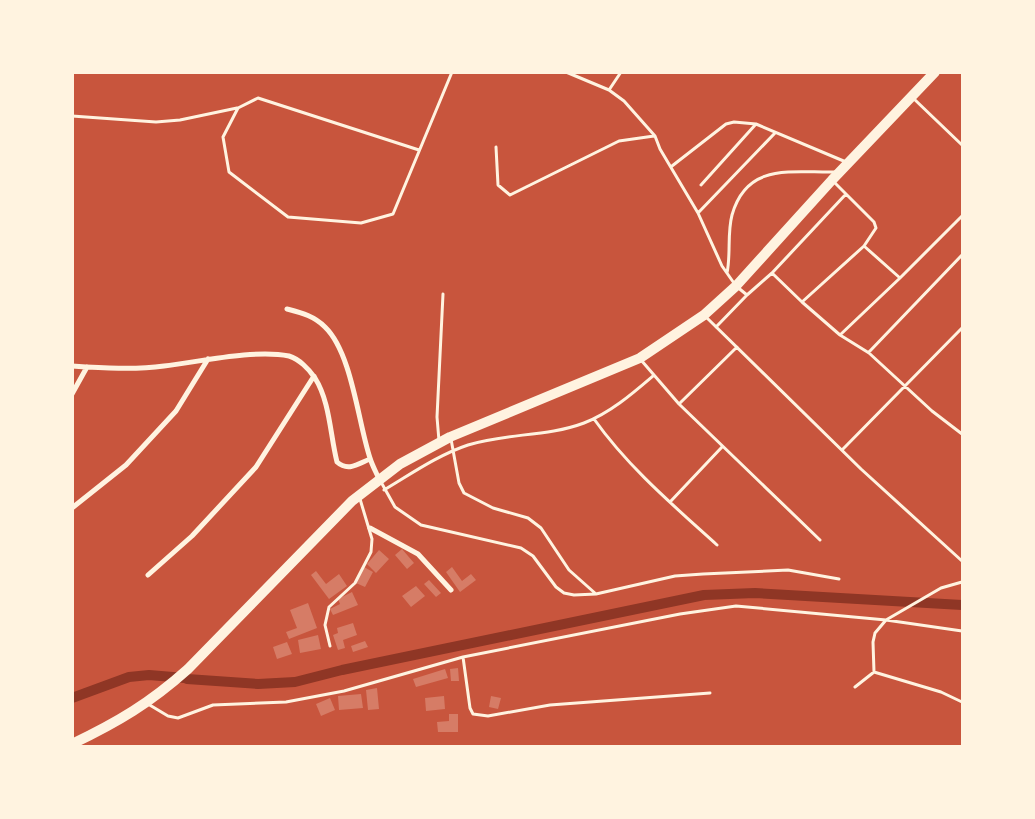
<svg xmlns="http://www.w3.org/2000/svg" width="1035" height="819" font-family="Commissioner,sans-serif">
  <rect width="100%" height="100%" fill="#c8553d"/>
  <g fill="none" stroke-linecap="round" stroke-linejoin="round">
    <path stroke="#8f3625" stroke-width="10" d="M187 679 258 684 295 682 342 670 704 595 755 593 962 605
      M72 698 129 677 149 675 185 678"/>
  </g>
  <path fill="#d67c66" d="M402 549 414 563 407 569 395 555Z
    M379 550 389 559 376 573 367 564Z
    M364 567 373 572 365 587 356 583Z
    M452 567 462 581 471 574 476 580 460 592 446 572Z
    M316 571 326 584 339 574 347 586 329 599 311 575Z
    M429 580 441 593 436 597 424 584Z
    M416 586 425 596 411 607 402 596Z
    M352 592 358 605 333 615 330 609 340 604 338 599Z
    M308 603 317 628 289 639 286 632 297 628 290 610Z
    M353 623 357 635 343 640 345 648 338 650 333 635 338 633 337 628Z
    M318 635 321 649 300 653 298 640Z
    M365 641 368 647 353 652 351 646Z
    M287 642 292 654 277 659 273 647Z
    M458 668 459 681H451L450 669Z
    M445 669 448 678 416 687 413 679Z
    M377 688 379 709 368 710 366 690Z
    M361 694 363 708 339 710 338 696Z
    M444 696 445 709 426 711 425 698Z
    M491 696 501 698 498 709 489 707Z
    M330 698 335 710 321 716 316 704Z
    M449 714H458V732H438L437 722 449 721Z"/>
  <g fill="none" stroke-linecap="round" stroke-linejoin="round">
    <path stroke="#fff3e0" stroke-width="3" d="M566 72 609 90 624 101 655 136 660 149 698 213 722 266 736 286 747 295 772 273 802 302 864 246
      M609 90 621 72
      M913 98 962 145
      M72 116 156 122 180 120 237 108
      M496 147 498 185 510 195 619 141 654 136
      M419 150 258 98 238 108 223 137 229 172 288 217 361 223 393 214 452 72
      M672 166 726 124 734 122 756 124
      M834 182 874 222 876 228 864 246 900 278 962 216
      M701 185 756 124 846 162
      M698 213 775 133
      M727 273C731 254 727 234 732 215 747 162 792 173 835 172
      M772 273 846 194
      M802 302 840 335 869 353 932 411 962 434
      M706 317 861 469 962 561
      M716 327 747 295
      M840 335 900 278
      M869 352 962 255
      M641 360 679 404 820 540
      M679 404 737 347
      M594 419C628 467 674 506 717 545
      M451 439 459 483 464 493 493 508 528 518 541 528 569 570 596 594 675 576 703 574 788 570 839 579
      M439 441 437 417 443 294
      M843 449 962 328
      M381 482 395 507 421 525 521 548 533 556 556 587 564 593 574 595 596 594
      M384 490C411 474 438 455 468 445 505 433 547 437 584 423 610 413 632 394 653 376
      M670 502 722 447
      M330 646 325 625 329 607 355 583 371 552 372 539 360 499
      M463 657 470 708 473 714 488 716 550 705 710 693
      M874 672 873 642 875 633 886 620 941 588 962 582
      M855 687 874 672 941 692 962 702
      M148 704 168 716 178 718 213 705 286 702 344 691 463 657 680 614 736 606 886 620 962 631"/>
    <path stroke="#fff3e0" stroke-width="5" d="M287 309C302 313 314 316 325 327 352 353 358 422 370 458 372 465 376 472 379 479
      M72 366C102 368 135 370 164 366 199 362 254 349 289 356 299 359 309 369 315 378 330 402 330 434 337 462 348 472 358 464 370 459
      M72 394 87 367
      M72 508 126 465 176 411 208 359
      M370 528 418 554 451 590
      M148 575 192 536 256 467 314 376"/>
    <path stroke="#fff3e0" stroke-width="10" d="M72 744C118 722 150 703 188 669L352 501 400 464 450 437 640 358 704 315 736 286 832 180 935 72"/>
  </g>
  <rect width="1035" height="819" fill="none" stroke="#fff3e0" stroke-width="148"/>
</svg>
